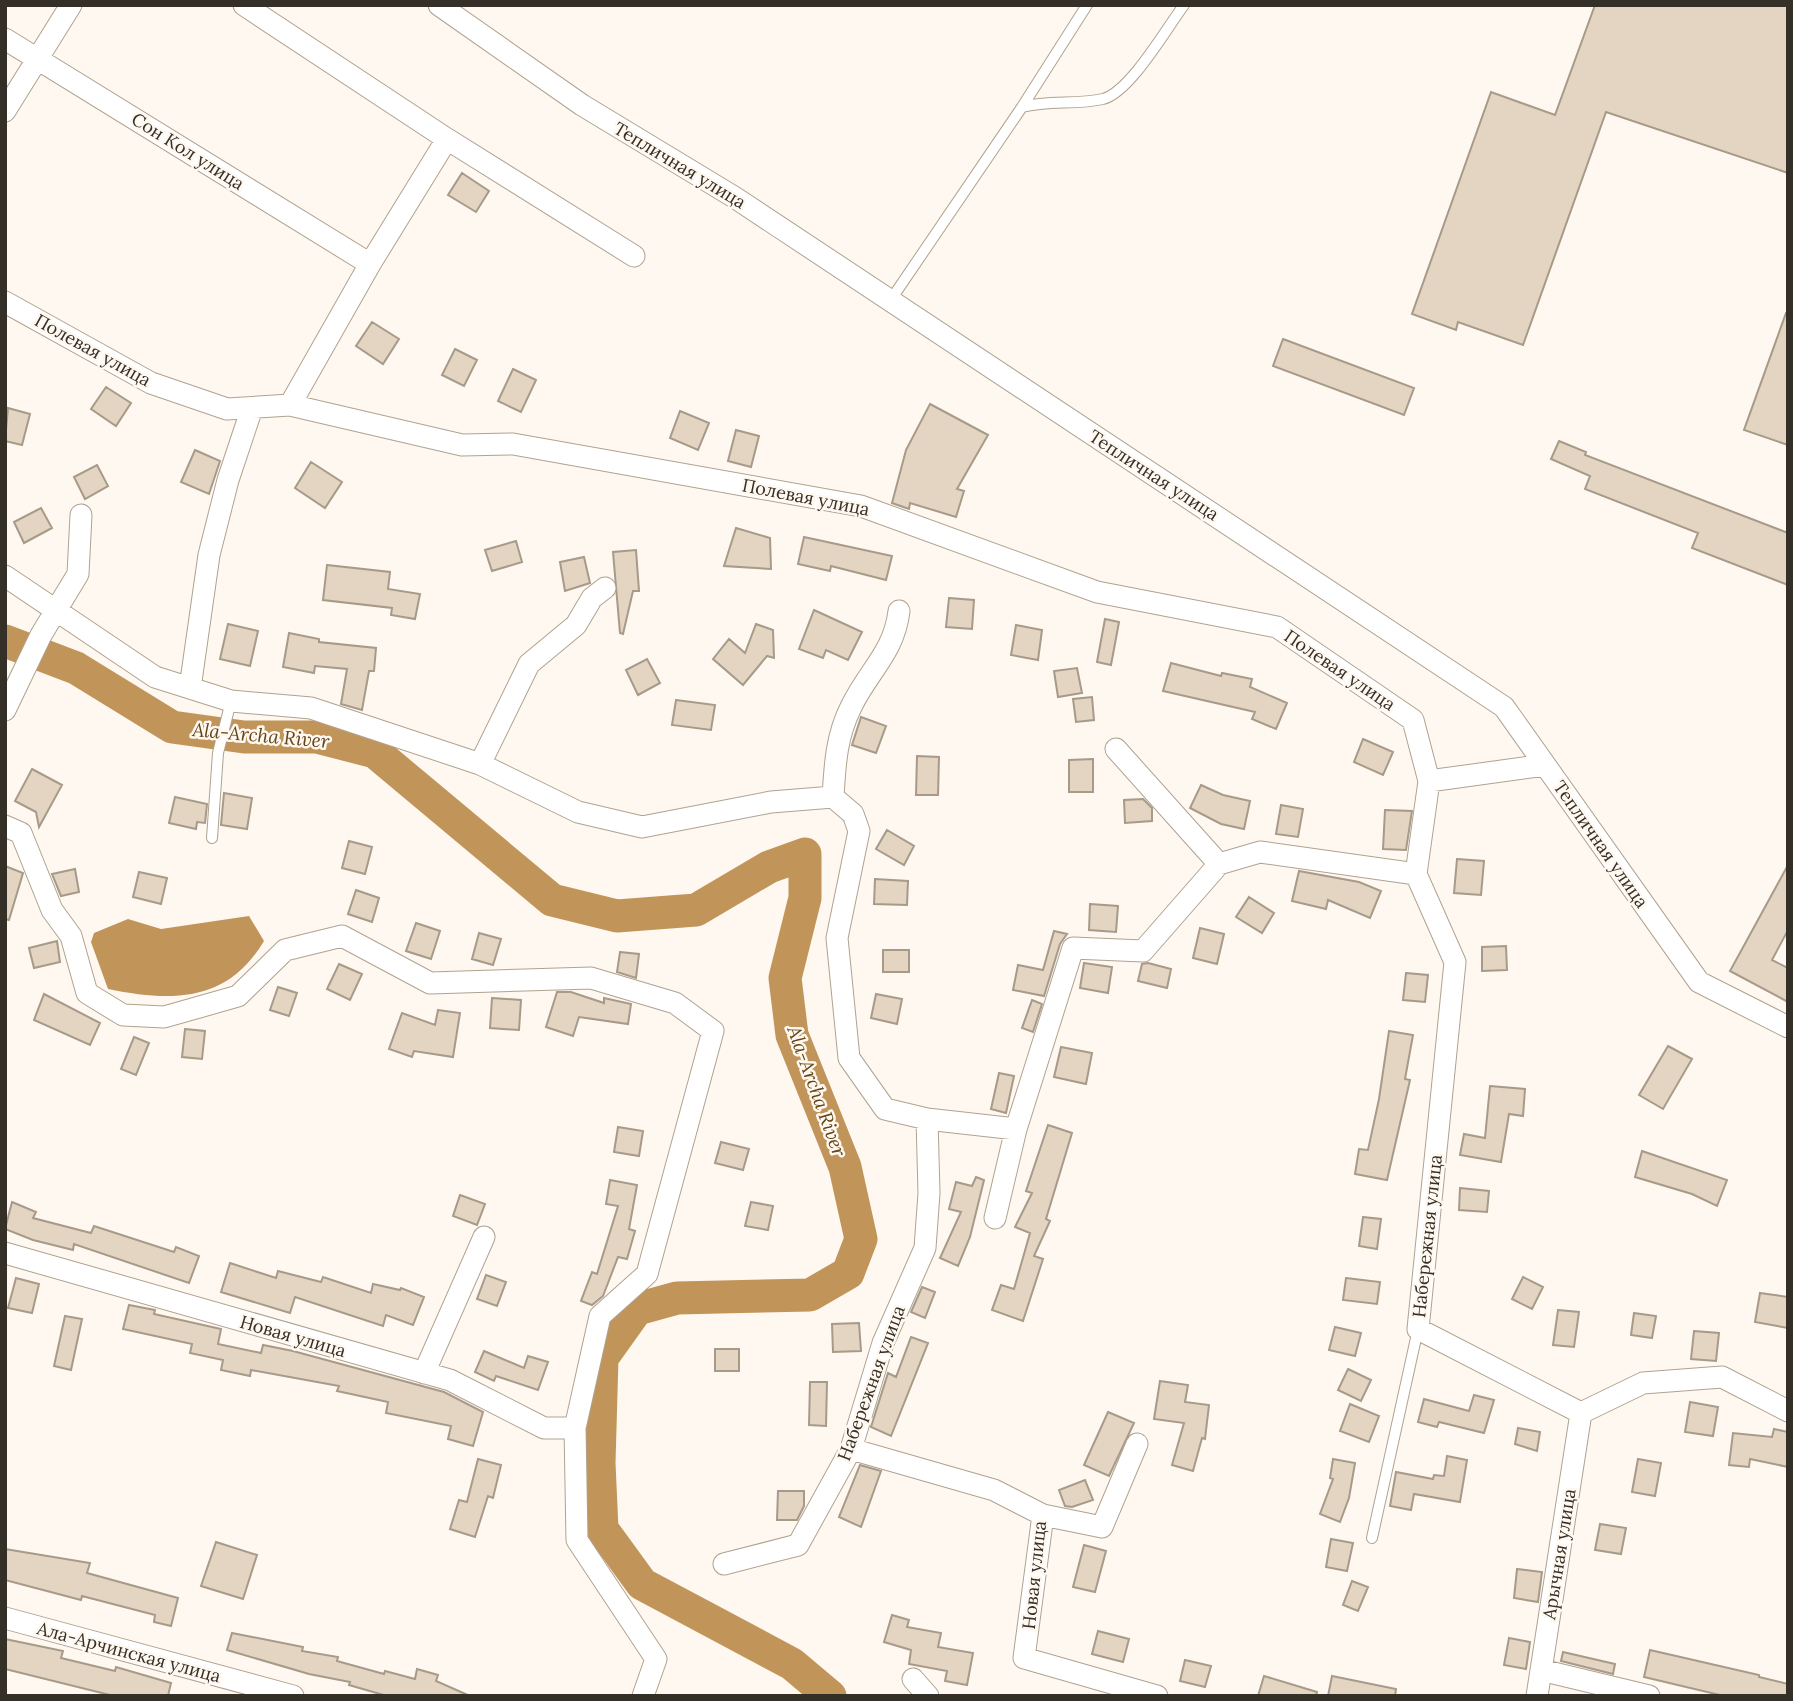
<svg xmlns="http://www.w3.org/2000/svg" width="1793" height="1701" font-family="Lora,serif">
  <rect width="100%" height="100%" fill="#fef8f0"/>
  <path fill="#c19559" d="M249 916 264 941C227 1003 172 1002 108 989L91 942 94 933 128 919 161 929Z"/>
  <g fill="none" stroke-linecap="round" stroke-linejoin="round">
    <path stroke="#c19559" stroke-width="33" d="M5 641 76 668 172 727 244 737H317L375 752 552 900 617 916 696 910 769 867 805 854V898L785 978 792 1035 845 1167 861 1239 848 1273 810 1295 677 1298 637 1309 602 1358 599 1463 602 1529 642 1584 792 1664 830 1696"/>
  </g>
  <path fill="#e4d5c2" stroke="#a79a88" stroke-width="2" d="M1595 5H1788V173L1606 112 1523 345 1458 322 1456 330 1412 314 1491 92 1555 115Z
    M462 173 489 191 476 212 448 195Z
    M1786 313H1788V445L1744 430Z
    M372 322 399 339 383 364 356 346Z
    M1283 339 1414 388 1404 415 1273 366Z
    M455 349 477 360 464 386 442 375Z
    M513 369 536 380 521 412 498 401Z
    M106 387 131 403 116 426 91 409Z
    M930 404 988 435 957 489 964 491 956 517 910 503 909 509 892 503 906 450Z
    M8 408 30 414 22 445 5 441Z
    M680 411 709 423 698 450 670 438Z
    M736 430 759 436 751 467 728 461Z
    M1559 441 1586 452 1585 455 1788 533V585L1692 548 1698 533 1585 489 1590 476 1551 459Z
    M195 450 220 461 209 494 181 482Z
    M311 462 342 482 325 508 295 488Z
    M97 465 108 486 85 499 74 477Z
    M41 508 52 528 24 543 14 522Z
    M736 528 770 538 771 569 724 566Z
    M804 537 892 556 886 580 831 566 830 571 798 564Z
    M516 541 522 562 492 571 485 550Z
    M636 550 639 591H633L623 634 620 633 613 552Z
    M584 557 590 583 565 591 560 562Z
    M327 565 390 572 388 589 420 594 415 619 391 615 392 608 323 600Z
    M949 598 974 600 972 629 946 627Z
    M814 610 862 632 848 660 826 650 823 658 799 649Z
    M1105 619 1119 622 1111 665 1097 662Z
    M228 624 258 631 250 666 220 659Z
    M756 624 773 630 774 658 767 656 743 685 713 659 729 639 745 653Z
    M1016 625 1042 630 1038 660 1011 655Z
    M289 633 319 639V642L376 648 374 671H369L362 710 341 704 347 669 315 666 314 673 283 667Z
    M647 659 660 683 638 695 626 670Z
    M1171 663 1221 676 1222 673 1252 679 1250 687 1287 703 1276 729 1252 719 1255 712 1163 691Z
    M1077 668 1082 693 1058 697 1054 671Z
    M1092 697 1094 720 1076 722 1073 699Z
    M676 700 715 705 711 730 672 725Z
    M861 717 886 726 876 753 852 745Z
    M1363 739 1393 752 1383 775 1354 762Z
    M917 756 939 757 938 795H916Z
    M1093 759V792H1069V760Z
    M32 769 62 785 39 827 36 812 15 801Z
    M1201 785 1223 795 1250 801 1244 829 1221 824 1190 808Z
    M224 793 252 798 247 829 221 825Z
    M175 797 207 804 205 823 197 822 196 829 169 823Z
    M1143 799 1152 808V821L1125 823 1124 800Z
    M1281 805 1303 809 1298 837 1276 834Z
    M1385 810 1412 811 1406 850 1383 849Z
    M887 830 914 846 904 865 876 849Z
    M349 841 372 847 365 874 342 868Z
    M1457 859 1484 861 1481 895 1454 893Z
    M1788 865V930L1772 960 1788 968V1002L1730 971Z
    M5 866 23 873 9 920 5 919Z
    M75 869 79 892 61 896 52 874Z
    M1299 871 1359 882 1381 891 1370 918 1328 900 1326 909 1292 901Z
    M139 872 167 878 161 904 133 897Z
    M875 879 908 881 907 905 874 904Z
    M356 890 379 898 372 922 348 914Z
    M1249 897 1274 913 1262 933 1236 917Z
    M1090 904 1118 906 1116 932 1089 930Z
    M416 923 440 931 431 959 406 951Z
    M1200 928 1224 934 1217 964 1193 958Z
    M1054 931 1067 934 1060 944 1044 996 1013 990 1018 965 1043 970Z
    M479 933 501 939 493 965 472 959Z
    M57 941 60 962 34 968 29 948Z
    M1506 946 1507 970 1482 971V947Z
    M883 950H909V972H883Z
    M620 952 639 954 636 978 617 972Z
    M1084 963 1112 967 1108 993 1080 988Z
    M1148 963 1171 969 1167 988 1138 981 1142 964Z
    M339 964 362 974 350 1000 327 989Z
    M1406 973 1428 975 1425 1002 1403 1000Z
    M278 987 297 993 289 1016 270 1010Z
    M557 992H571L604 1003V998L631 1004 628 1024 579 1017 573 1036 546 1027Z
    M44 994 100 1023 90 1045 34 1020Z
    M876 994 902 999 897 1024 871 1018Z
    M492 998 521 1000 519 1030 490 1028Z
    M1032 1000 1042 1004 1033 1032 1022 1028Z
    M438 1010 460 1013 453 1057 414 1051 412 1057 389 1049 402 1013 435 1025Z
    M185 1029 205 1031 202 1059 182 1057Z
    M1389 1031 1413 1035 1405 1079 1410 1080 1387 1180 1355 1174 1359 1149 1368 1150 1379 1099Z
    M134 1037 149 1043 136 1075 121 1069Z
    M1668 1046 1692 1059 1663 1109 1639 1095Z
    M1061 1047 1092 1053 1086 1084 1054 1077Z
    M999 1073 1014 1076 1006 1113 991 1109Z
    M1490 1086 1525 1089 1523 1116 1509 1114 1501 1162 1460 1155 1464 1134 1485 1138Z
    M1048 1125 1072 1133 1046 1219 1050 1221 1034 1256 1043 1259 1023 1321 992 1310 1001 1285 1014 1289 1030 1233 1015 1227 1032 1193 1026 1191Z
    M618 1127 643 1131 639 1156 614 1152Z
    M721 1142 749 1149 743 1170 715 1163Z
    M1642 1151 1727 1180 1717 1206 1692 1194 1635 1177Z
    M976 1177 984 1180 970 1237 958 1266 940 1258 961 1212 949 1209 956 1182 972 1186Z
    M610 1180 637 1185 629 1229 635 1231 627 1259 618 1257 603 1296 592 1305 581 1301 592 1272 597 1274 618 1206 606 1204Z
    M1460 1188 1489 1191 1487 1212 1459 1210Z
    M460 1195 485 1204 477 1225 453 1216Z
    M12 1202 36 1212 33 1218 91 1233 94 1226 174 1252 176 1247 199 1256 189 1283 74 1244 73 1250 33 1240 5 1229Z
    M751 1202 773 1206 768 1230 745 1226Z
    M1363 1217 1381 1219 1377 1249 1359 1246Z
    M230 1263 276 1278 278 1271 321 1282 323 1277 371 1293 373 1284 400 1290 401 1288 424 1297 413 1325 386 1315 383 1326 295 1297 290 1313 221 1292Z
    M486 1275 506 1282 497 1306 477 1299Z
    M1523 1277 1543 1287 1532 1309 1512 1299Z
    M16 1278 39 1284 32 1313 8 1308Z
    M1346 1278 1380 1282 1377 1304 1343 1300Z
    M922 1287 935 1292 925 1318 911 1312Z
    M1760 1293 1788 1297V1328L1755 1322Z
    M129 1305 155 1310 154 1314 221 1329 218 1344 261 1353 263 1345 293 1351 444 1392 483 1412 473 1446 448 1439 451 1426 386 1413 388 1402 337 1391 339 1386 251 1370 250 1376 221 1370 223 1360 190 1353 192 1344 123 1329Z
    M1558 1310 1579 1312 1574 1347 1553 1345Z
    M1634 1313 1656 1316 1652 1338 1631 1335Z
    M65 1316 82 1319 71 1370 54 1366Z
    M859 1323 861 1351 833 1352 832 1324Z
    M1335 1327 1361 1333 1355 1356 1329 1350Z
    M1694 1331 1719 1333 1716 1361 1691 1359Z
    M911 1337 928 1343 891 1436 871 1427 888 1373 896 1377Z
    M715 1349H739V1371H715Z
    M484 1351 524 1368 528 1356 548 1362 538 1390 496 1376 494 1381 475 1372Z
    M1348 1369 1371 1380 1361 1401 1338 1390Z
    M1160 1381 1188 1385 1185 1402 1209 1405 1205 1439 1202 1438 1193 1471 1172 1465 1184 1423 1154 1419Z
    M810 1382H827L826 1426 809 1425Z
    M1474 1395 1494 1400 1484 1433 1439 1422 1437 1427 1418 1422 1424 1399 1469 1411Z
    M1690 1402 1718 1407 1713 1436 1685 1432Z
    M1350 1404 1379 1416 1369 1442 1340 1431Z
    M1108 1412 1134 1423 1109 1476 1084 1465Z
    M1518 1428 1540 1432 1537 1451 1515 1444Z
    M1774 1429 1788 1432V1467L1750 1459 1749 1467 1729 1465 1733 1433 1772 1437Z
    M1447 1456 1467 1460 1460 1502 1414 1494 1411 1510 1390 1506 1396 1472 1433 1479 1434 1475 1444 1476Z
    M478 1459 501 1465 493 1498 488 1496 475 1537 450 1529 459 1500 467 1502Z
    M1333 1459 1355 1463 1349 1498 1340 1522 1320 1514 1333 1479 1330 1478Z
    M1638 1459 1661 1463 1655 1496 1632 1492Z
    M860 1465 881 1471 861 1527 839 1517Z
    M1085 1480 1093 1500 1072 1507 1065 1506 1059 1490Z
    M778 1491H804V1506L797 1520H777Z
    M1600 1524 1626 1528 1621 1554 1595 1550Z
    M1331 1539 1353 1543 1347 1571 1326 1567Z
    M216 1542 257 1555 243 1599 201 1586Z
    M1084 1545 1106 1551 1095 1592 1073 1587Z
    M5 1549 90 1563 87 1573 178 1598 171 1626 154 1622 155 1615 82 1596 81 1600 5 1580Z
    M1517 1569 1542 1572 1538 1602 1514 1598Z
    M1352 1581 1368 1587 1358 1611 1343 1605Z
    M892 1615 909 1620 907 1627 941 1633 938 1647 973 1653 967 1685 945 1681 947 1671 909 1664 911 1650 884 1642Z
    M1098 1631 1129 1639 1123 1662 1092 1654Z
    M232 1633 303 1647 302 1651 338 1657 337 1661 384 1674 385 1671 415 1679 417 1669 438 1675 436 1681 470 1696H387L349 1685 350 1682 309 1674 227 1650Z
    M1509 1638 1530 1642 1526 1669 1504 1665Z
    M5 1639 63 1651 61 1658 115 1671 116 1667 171 1683 168 1696H114L5 1669Z
    M1650 1650 1759 1675V1677L1788 1684V1696H1724L1644 1677Z
    M1563 1652 1615 1664 1613 1674 1561 1661Z
    M1185 1660 1211 1666 1205 1687 1180 1681Z
    M1264 1676 1317 1692 1316 1696H1258Z
    M1332 1676 1396 1689 1395 1696H1328Z"/>
  <g fill="none" stroke-linecap="round" stroke-linejoin="round">
    <defs>
      <path id="service" d="M1022 107 1087 5
        M890 301 1022 107C1049 100 1076 105 1103 99 1130 92 1166 29 1184 5
        M212 838 218 753 231 701
        M1372 1538 1418 1329"/>
      <path id="minor" d="M244 5 447 139 370 264 290 405
        M439 5 582 105 734 197 1504 707 1699 982 1788 1027
        M5 39 370 264
        M5 111 71 5
        M447 139 634 256
        M5 302 151 383 227 409 290 405 462 445 513 444 861 506 1097 592 1277 627 1413 720 1429 781 1545 765
        M5 576 155 677 231 701 311 708 480 764 578 812 642 827 771 802 833 797 853 814 859 831 837 938 849 1058 885 1109 927 1119 929 1193 925 1248 883 1343 851 1449 798 1545 724 1564
        M190 688 209 555 228 480 252 408
        M5 710 41 635 78 574 81 515
        M1116 749 1219 864
        M480 764 529 664 576 625 592 598 605 588
        M1429 781 1416 874 1455 962 1418 1329 1581 1413 1643 1383 1722 1377 1788 1411
        M833 797C835 765 836 737 851 707 868 671 894 653 899 611
        M5 826 21 833 52 910 71 936 87 993 123 1015 164 1017 238 996 285 950 342 936 430 983 591 978 675 1003 713 1031 647 1274 600 1316 575 1428 577 1540 656 1659 643 1696
        M927 1119 1016 1129
        M995 1218 1016 1129 1073 948 1143 951 1219 864 1260 852 1416 874
        M5 1253 450 1380 544 1428H575
        M424 1373 484 1237
        M851 1449 994 1490 1043 1515 1024 1658 1157 1696
        M1043 1515 1102 1527 1137 1444
        M5 1618 293 1696
        M1541 1670 1649 1696
        M913 1679 928 1696
        M1537 1696 1581 1413"/>
    </defs>
    <use href="#service" stroke="#b0a290" stroke-width="12"/>
    <use href="#minor" stroke="#b0a290" stroke-width="23"/>
    <use href="#service" stroke="#fff" stroke-width="10"/>
    <use href="#minor" stroke="#fff" stroke-width="21"/>
  </g>
  <g text-anchor="middle" dominant-baseline="central" stroke-width="5" stroke-linejoin="round" paint-order="stroke">
    <g font-size="18" fill="#342f27" stroke="#fef8f0">
      <text transform="translate(188 151) rotate(32)">Сон Кол улица</text>
      <text transform="translate(680 165) rotate(31)">Тепличная улица</text>
      <text transform="translate(93 350) rotate(29)">Полевая улица</text>
      <text transform="translate(1154 475) rotate(33)">Тепличная улица</text>
      <text transform="translate(806 497) rotate(11)">Полевая улица</text>
      <text transform="translate(1340 670) rotate(34)">Полевая улица</text>
      <text transform="translate(1601 844) rotate(55)">Тепличная улица</text>
      <text transform="translate(1427 1236) rotate(-84)">Набережная улица</text>
      <text transform="translate(293 1336) rotate(16)">Новая улица</text>
      <text transform="translate(871 1383) rotate(-70)">Набережная улица</text>
      <text transform="translate(1559 1554) rotate(-81)">Арычная улица</text>
      <text transform="translate(1034 1575) rotate(-84)">Новая улица</text>
      <text transform="translate(129 1652) rotate(15)">Ала-Арчинская улица</text>
    </g>
    <g font-size="19" font-style="italic" fill="#644517" stroke="#fef8f0">
      <text transform="translate(261 735) rotate(5)">Ala-Archa River</text>
      <text transform="translate(817 1091) rotate(70)">Ala-Archa River</text>
    </g>
  </g>
  <rect width="1793" height="1701" fill="none" stroke="#342f27" stroke-width="14"/>
</svg>
